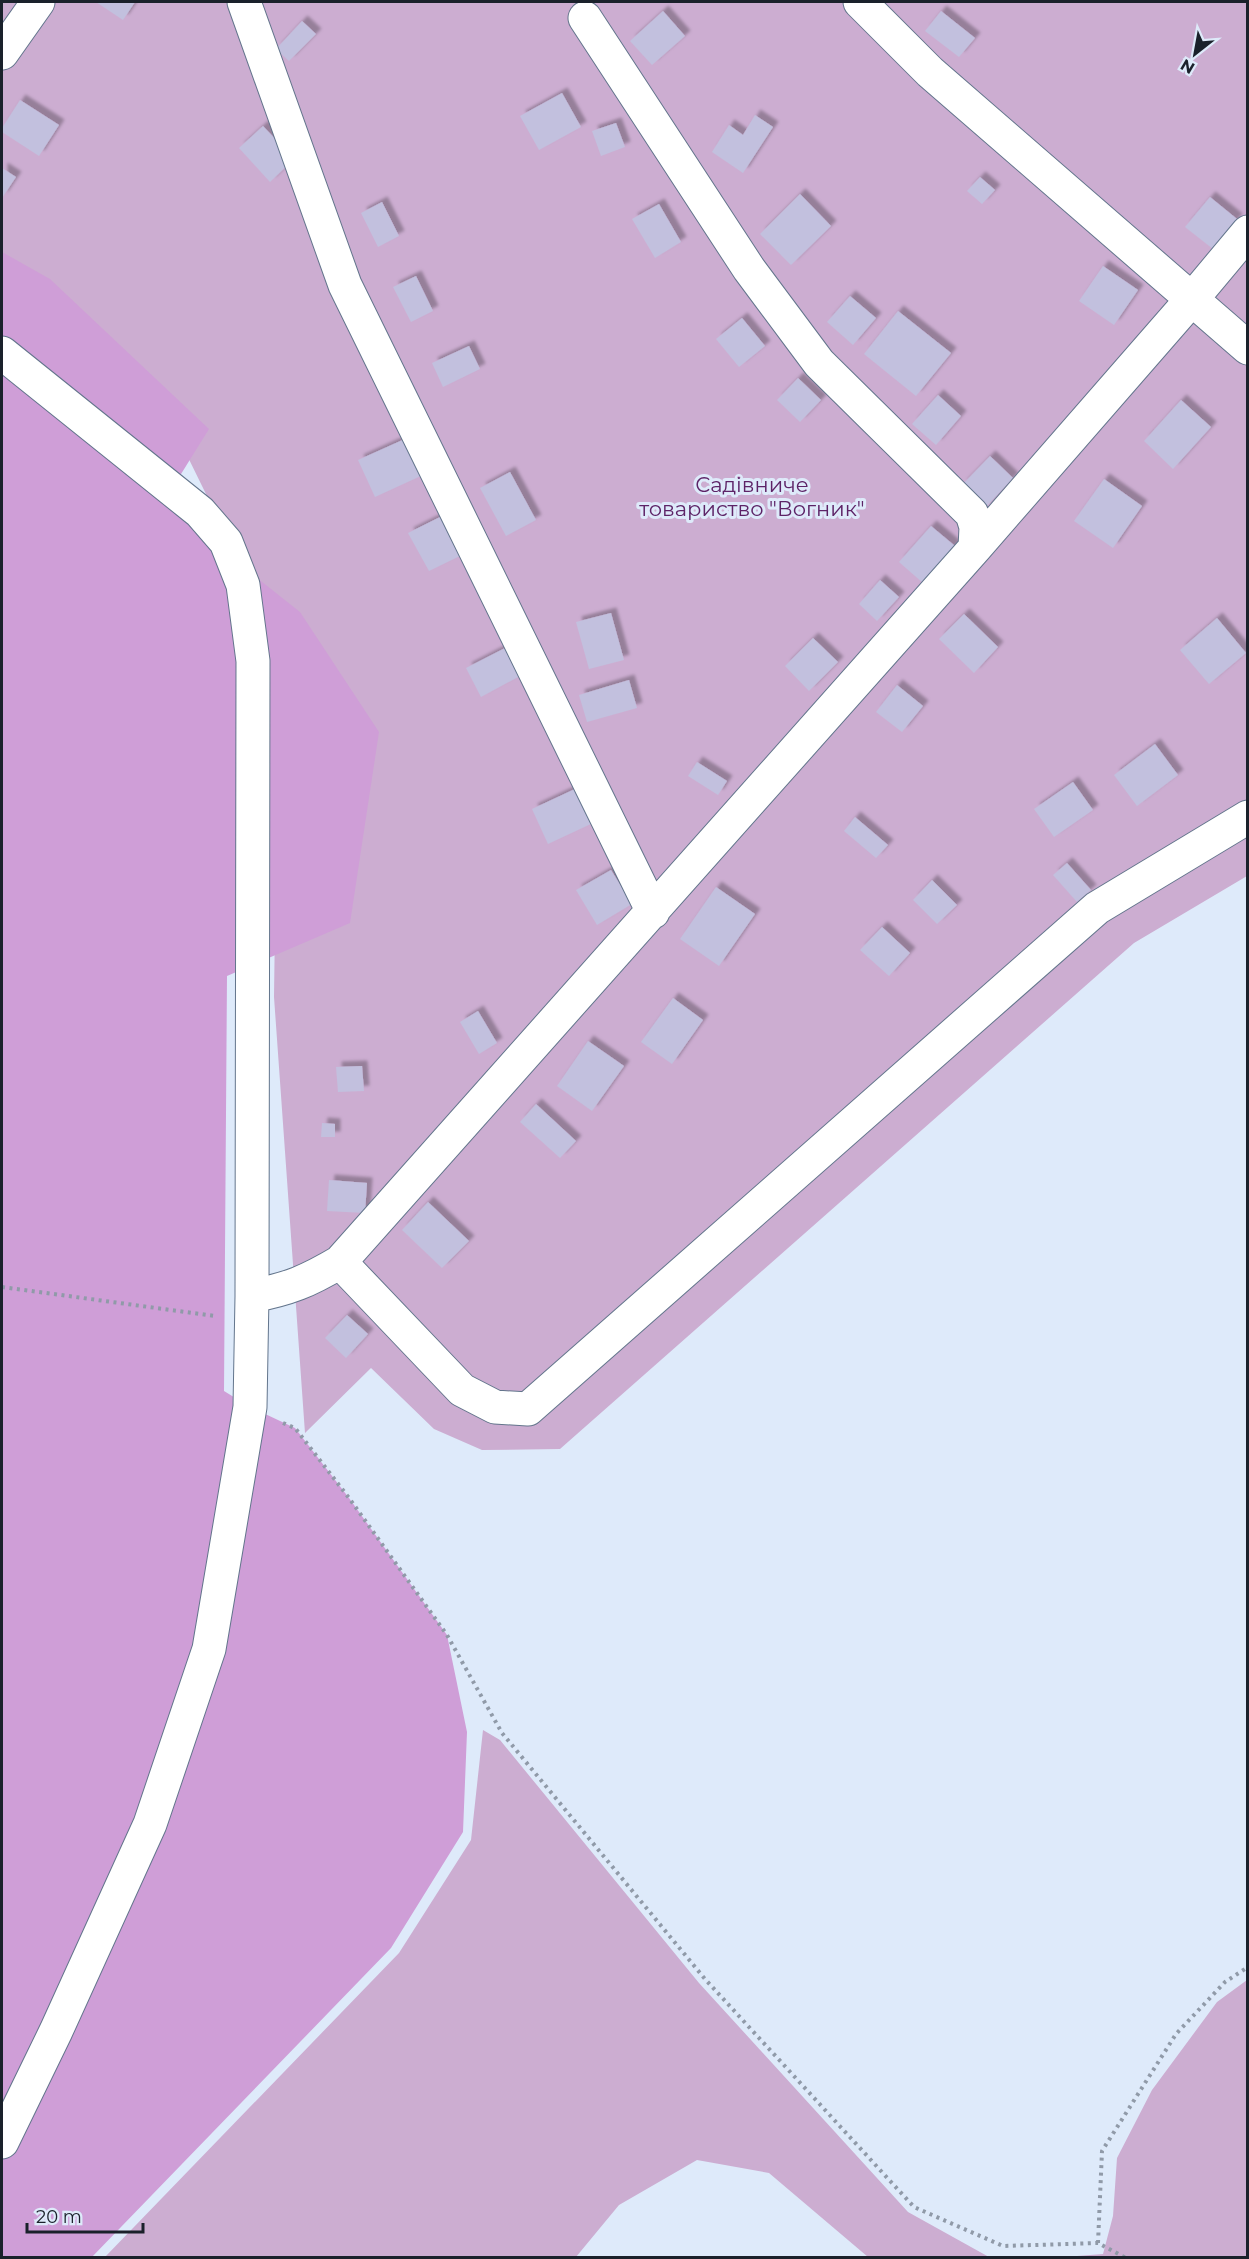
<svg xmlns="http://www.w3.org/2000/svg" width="1249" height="2259" font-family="Montserrat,sans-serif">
  <defs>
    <filter id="shadow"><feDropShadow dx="5.5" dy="-5.5" stdDeviation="1.5" flood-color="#0004"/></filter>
  </defs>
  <rect width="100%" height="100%" fill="#deeafa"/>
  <path fill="#ccadd1" d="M2 2H1247V876L1134 943 560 1449 482 1450 434 1429 371 1368 305 1433 274 997 279 643 180 441 2 331Z
    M483 1730 500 1740 699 1983 908 2212 989 2257H868L769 2173 697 2160 619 2205 576 2257H105L399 1953 471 1840Z
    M1247 1980V2257H1064L1103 2254 1113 2216 1117 2158 1152 2090 1217 2002Z"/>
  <path fill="#cf9ed7" d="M2 252 50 279 209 429 163 503 300 612 379 732 350 923 227 976 224 1391 250 1407 295 1428 349 1498 447 1635 467 1732 463 1832 391 1948 91 2258 2 2257Z"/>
  <path fill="#c2c0de" filter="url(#shadow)" d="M96 2H135L123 20Z
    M663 11 685 36 652 65 630 41Z
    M941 11 975 38 959 57 925 31Z
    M302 21 316 34 289 61 276 49Z
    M562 93 581 127 539 150 520 116Z
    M20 100 59 125 39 156 2 132V128Z
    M755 115 773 127 743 173 712 152 729 125 743 135Z
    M616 123 625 147 601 156 592 131Z
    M263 126 294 159 270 182 239 148Z
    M2 168 16 177 2 198Z
    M980 177 995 190 982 204 967 191Z
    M800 194 831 226 791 265 760 234Z
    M1210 197 1237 219 1213 249 1185 227Z
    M382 202 399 236 378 247 361 213Z
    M659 204 681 242 655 258 632 219Z
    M1103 266 1138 290 1114 325 1079 301Z
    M416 276 433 311 411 322 393 287Z
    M850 296 876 318 853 345 827 322Z
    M898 311 951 353 916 396 864 354Z
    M742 318 765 346 739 367 716 339Z
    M469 346 480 369 443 387 432 363Z
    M798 378 821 400 800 422 777 400Z
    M938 395 961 416 936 445 912 424Z
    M1181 400 1211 427 1173 469 1144 441Z
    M407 438 423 475 375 497 358 460Z
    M990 456 1013 478 985 508 962 485Z
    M510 472 536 520 506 536 480 488Z
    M1104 479 1142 506 1113 548 1074 521Z
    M440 517 460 556 429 571 408 533Z
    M931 526 955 546 923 583 899 562Z
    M880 580 899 597 877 621 859 604Z
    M611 613 624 660 589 669 576 622Z
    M964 614 998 647 974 673 939 639Z
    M1217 618 1246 653 1209 684 1180 650Z
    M813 638 838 662 809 691 785 666Z
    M505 648 520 676 481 697 466 668Z
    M629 680 637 708 587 722 579 695Z
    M897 685 923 706 902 732 876 712Z
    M1155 744 1178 775 1137 806 1114 775Z
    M697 762 727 781 718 795 688 776Z
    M1073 782 1093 810 1054 837 1034 809Z
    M577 788 593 823 548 844 532 809Z
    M855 817 888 845 876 858 844 831Z
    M1067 863 1091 890 1077 902 1053 875Z
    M611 870 632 904 597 925 576 890Z
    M932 880 957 905 937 924 913 900Z
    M716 887 755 914 719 966 680 939Z
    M882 927 910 953 889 976 860 950Z
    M673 998 703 1020 672 1064 641 1042Z
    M478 1011 497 1043 479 1054 460 1022Z
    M588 1041 624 1066 592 1111 557 1086Z
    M362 1066 364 1091 338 1092 336 1067Z
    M536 1104 576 1141 560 1158 520 1122Z
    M322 1123 335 1124V1137H321Z
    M329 1180 367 1183 365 1213 327 1211Z
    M428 1202 469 1241 442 1268 402 1230Z
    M347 1315 368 1334 346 1358 325 1338Z"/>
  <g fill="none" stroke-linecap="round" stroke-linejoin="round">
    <defs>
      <path id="minor" d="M244 2 345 285 653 912
        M860 2 930 72 1248 348
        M585 18 749 269 819 363 972 514 976 527 975 548
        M2 53 38 2
        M2 353 200 512 226 542 243 585 253 661 252 1296 250 1407 209 1649 150 1824 56 2031 2 2142
        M340 1262 462 1390 495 1407 528 1409 1097 908 1248 817
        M252 1296C289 1289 308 1281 340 1262L975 548 1192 299 1248 232"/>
    </defs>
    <use href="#minor" stroke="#63758c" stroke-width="35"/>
    <path stroke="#909aa8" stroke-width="4" stroke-dasharray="3 4.5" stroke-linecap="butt" d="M2 1287 215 1316
      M283 1423 295 1428 349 1498 447 1635 502 1733 705 1979 914 2207 1003 2246 1098 2243 1126 2258
      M1098 2243 1102 2151 1176 2034 1225 1982 1248 1967"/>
    <use href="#minor" stroke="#fff" stroke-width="33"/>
  </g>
  <g text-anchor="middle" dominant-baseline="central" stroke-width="6" stroke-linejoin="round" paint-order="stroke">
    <g font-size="21" fill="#5d2367" stroke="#deeafa">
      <text x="752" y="484">Садівниче<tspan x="752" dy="24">товариство "Вогник"</tspan></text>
    </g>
  </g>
  <rect width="1249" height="2259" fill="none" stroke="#1a212b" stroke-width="6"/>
  <g transform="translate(1195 54) rotate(211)" stroke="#deeafa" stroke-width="4.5" paint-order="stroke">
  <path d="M0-4.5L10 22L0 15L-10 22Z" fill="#1a212b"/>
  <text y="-9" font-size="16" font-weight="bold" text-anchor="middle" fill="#1a212b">N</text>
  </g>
  <path d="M27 2223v9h116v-9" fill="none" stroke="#1a212b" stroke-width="3"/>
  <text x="36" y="2223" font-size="18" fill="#1a212b" stroke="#deeafa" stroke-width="4.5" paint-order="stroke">20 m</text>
</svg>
